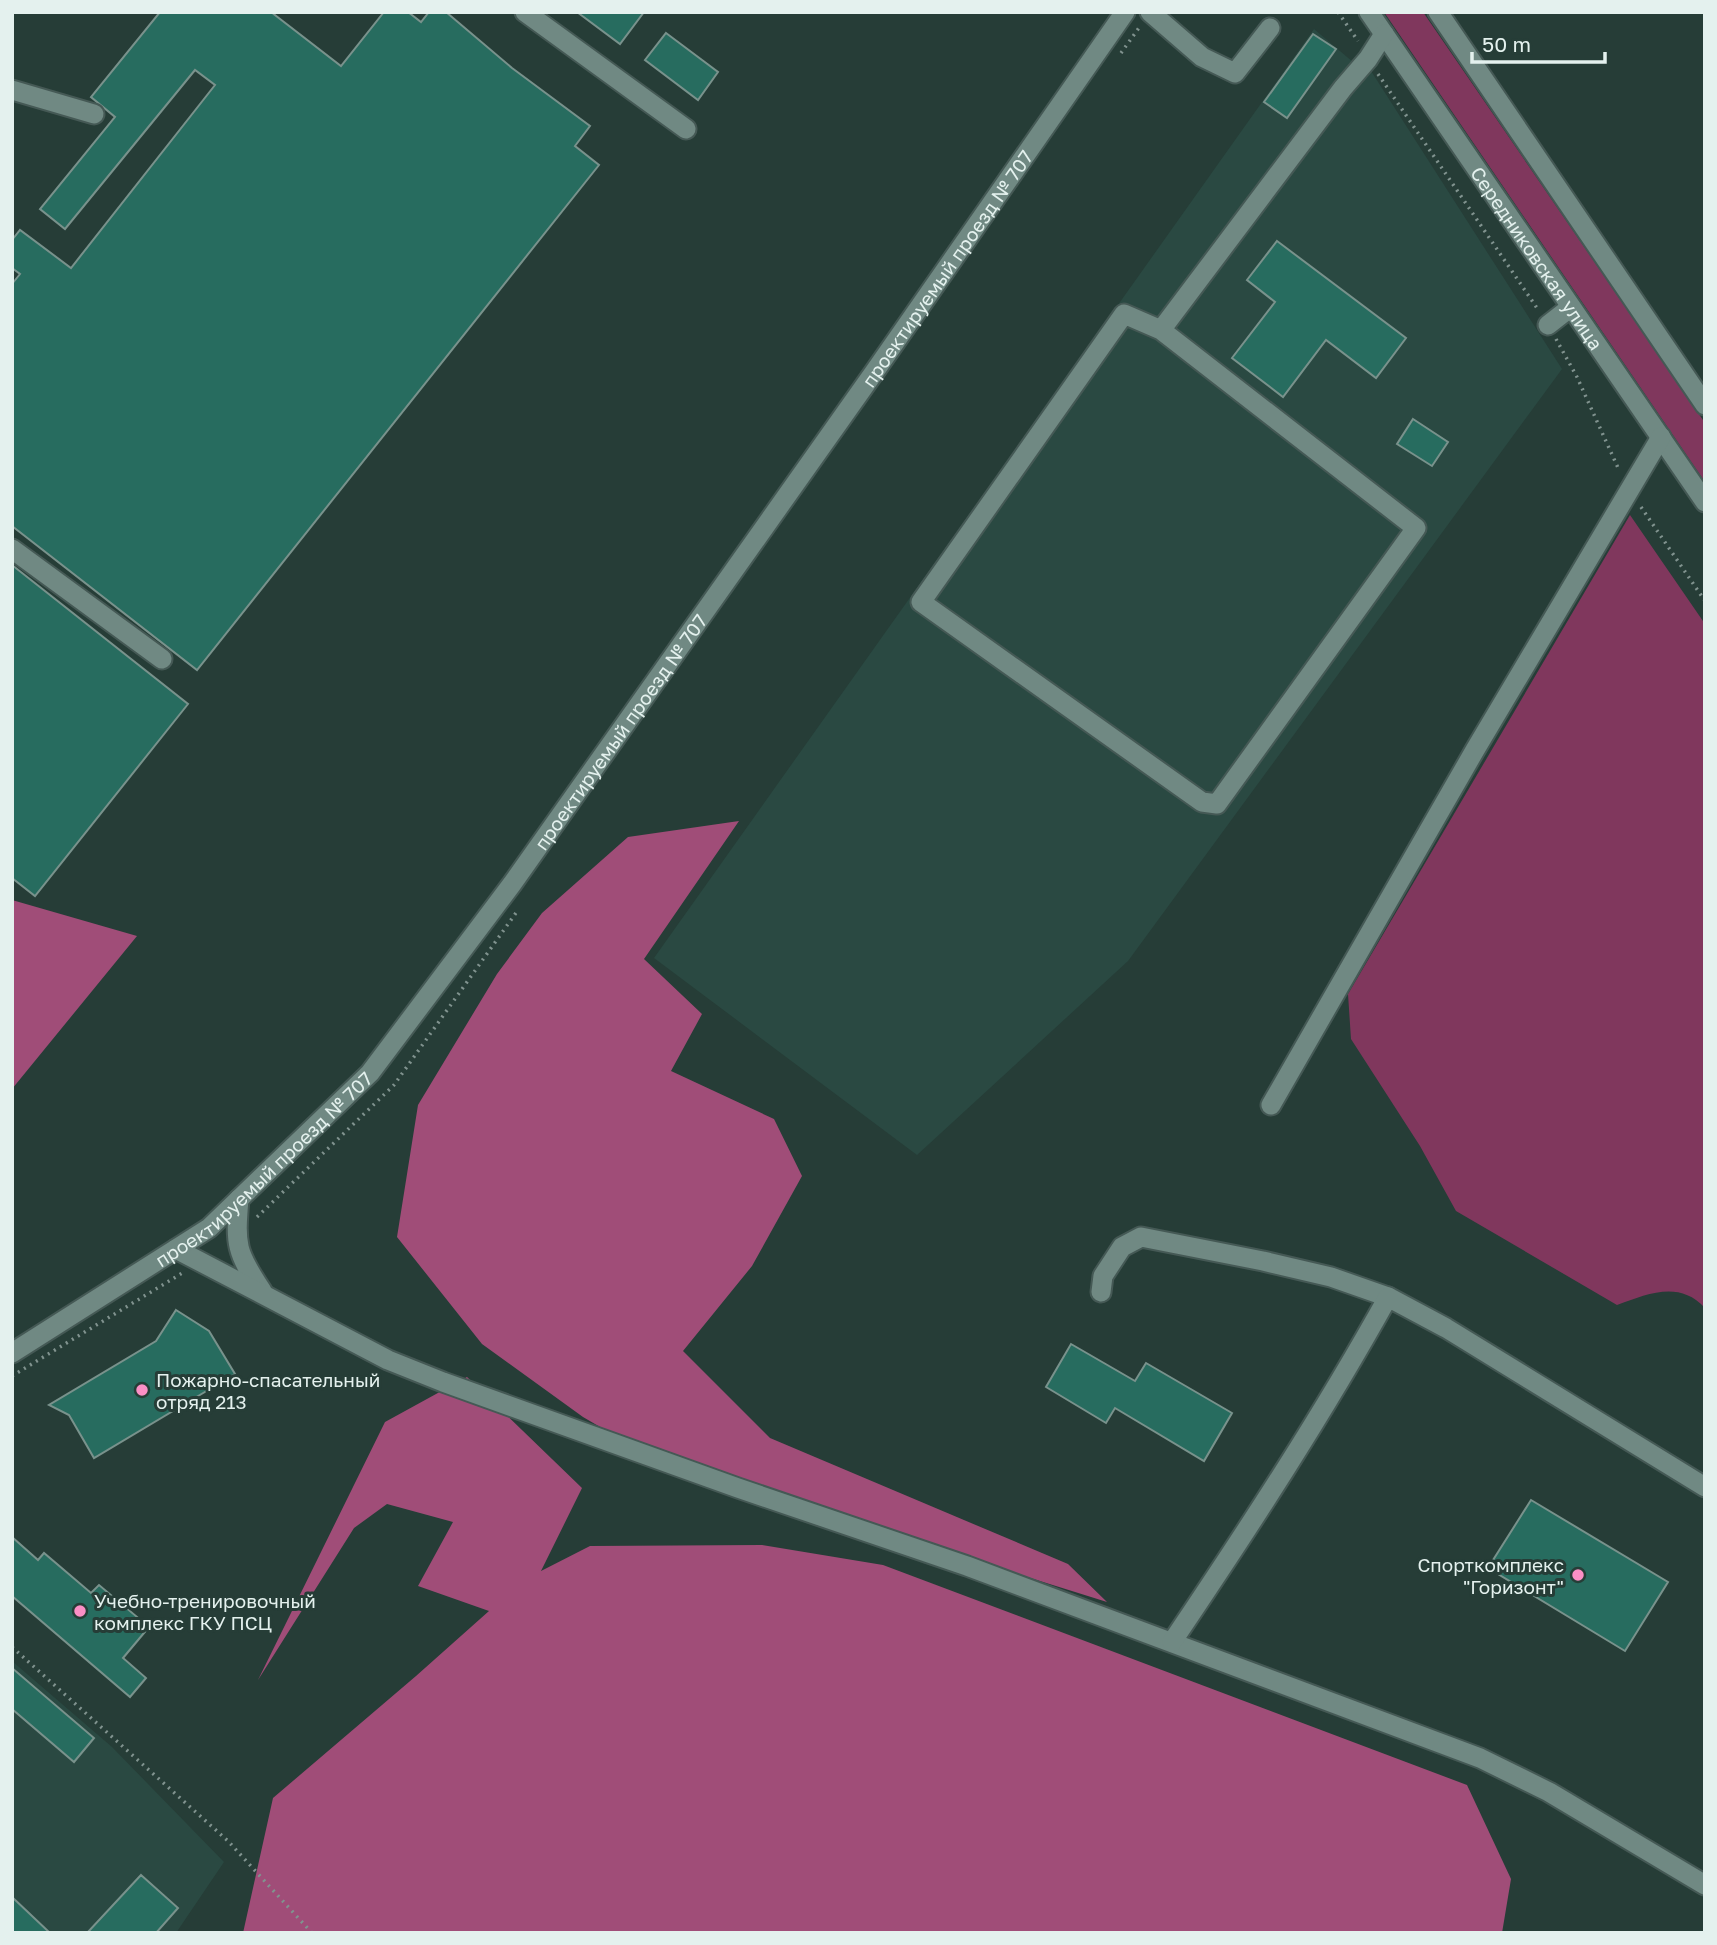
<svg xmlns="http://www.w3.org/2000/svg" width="1717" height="1945" font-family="'Golos Text',sans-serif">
  <rect width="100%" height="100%" fill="#263d37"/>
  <path fill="#2a4942" d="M1314 29 1360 68 1371 71 1562 369 1128 961 917 1155 654 958Z
    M12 1661 112 1747 224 1862 176 1933H12Z"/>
  <path fill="#80375d" d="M1384 12H1423L1705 423V482Z
    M1630 515 1705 624V1308C1679 1280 1648 1294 1617 1305L1456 1211 1420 1146 1351 1039 1348 994Z"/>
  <path fill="#a04d78" d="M739 821 644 959 702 1014 671 1071 774 1119 802 1176 752 1266 683 1351 770 1438 1068 1564 1107 1602 660 1462 583 1417 482 1344 397 1237 418 1105 497 974 542 913 628 837Z
    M12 900 137 936 12 1089Z
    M467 1377 582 1488 541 1571 590 1546 762 1545 883 1565 1467 1785 1511 1879 1502 1933H243L273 1798 416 1676 489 1611 418 1586 453 1522 387 1504 354 1528 258 1680 385 1422Z"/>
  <path fill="#276c5f" stroke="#79928c" stroke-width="2" d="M160 12H271L341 66 384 12H408L421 22 429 12H446L512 68 590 126 575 146 599 165 197 670 12 526V284L20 274 12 268V240L20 230 71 268 215 85 195 70 65 229 40 209 115 117 91 97Z
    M577 12H644L620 44Z
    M666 33 718 72 698 100 645 60Z
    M1313 34 1336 49 1287 118 1264 102Z
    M1277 241 1406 338 1376 378 1326 340 1283 397 1232 358 1275 302 1247 280Z
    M1413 419 1448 442 1432 466 1397 444Z
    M12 565 188 704 35 896 12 878Z
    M176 1310 209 1331 235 1374 94 1458 69 1415 49 1405 156 1341Z
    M1071 1344 1135 1381 1146 1363 1232 1413 1204 1461 1115 1408 1106 1423 1046 1387Z
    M1531 1500 1668 1582 1625 1651 1488 1568Z
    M12 1537 38 1560 44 1553 91 1593 99 1585 149 1627 123 1658 146 1678 130 1697 12 1596Z
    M12 1668 94 1738 74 1762 12 1709Z
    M141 1875 178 1908 156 1933H87Z
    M12 1897 50 1933H12Z"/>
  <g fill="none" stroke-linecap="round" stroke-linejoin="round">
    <defs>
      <g id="minor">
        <path d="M525 12 686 129"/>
        <path d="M1150 12 1202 57 1235 73 1270 28"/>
        <path id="s1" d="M1369 12 1705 502"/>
        <path d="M1438 12 1705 405"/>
        <path d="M12 90 94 114"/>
        <path d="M1548 325 1571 307"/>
        <path d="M1161 330 1416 528 1217 804 1202 802 921 602 1124 314 1161 330 1343 88 1368 59 1384 34"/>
        <path d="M12 549 162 659"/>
        <path d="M1271 1105 1475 750 1661 437"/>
        <path d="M239 1199C235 1245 236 1252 262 1291"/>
        <path d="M176 1249 388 1360 443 1382 738 1488 967 1566 1480 1758 1549 1792 1705 1885"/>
        <path d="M1101 1292 1103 1276 1122 1247 1141 1237 1263 1261 1331 1277 1388 1297"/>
        <path id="s2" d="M12 1353 209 1228 370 1073 512 884 875 371 1125 12"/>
        <path d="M1172 1642C1248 1529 1322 1416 1388 1297L1446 1328 1705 1487"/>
      </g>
    </defs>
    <use href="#minor" stroke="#455955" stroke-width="23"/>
    <path stroke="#81938f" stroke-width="3.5" stroke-dasharray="2 5" stroke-linecap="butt" d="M1338 12 1358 41
      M1121 53 1141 25
      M1378 74 1539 311
      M1556 339 1577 377 1619 470
      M1641 507 1705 601
      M257 1217 394 1085 518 910
      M12 1376 184 1272
      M12 1647 228 1841 312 1933"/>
    <use href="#minor" stroke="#708983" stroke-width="19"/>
  </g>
  <g fill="#fb8fc5" stroke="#263d37" stroke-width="2.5">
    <circle cx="142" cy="1390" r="7"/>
    <circle cx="1578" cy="1575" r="7"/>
    <circle cx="80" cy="1611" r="7"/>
  </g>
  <g text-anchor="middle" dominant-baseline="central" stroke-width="6" stroke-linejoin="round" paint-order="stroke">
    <g font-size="19" fill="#e4f1ee" stroke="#263d37">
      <text stroke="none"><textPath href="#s1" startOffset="298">Середниковская улица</textPath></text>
      <text stroke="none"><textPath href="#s2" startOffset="1447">проектируемый проезд № 707</textPath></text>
      <text stroke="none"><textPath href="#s2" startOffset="880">проектируемый проезд № 707</textPath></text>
      <text stroke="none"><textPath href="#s2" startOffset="313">проектируемый проезд № 707</textPath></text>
    </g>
    <g font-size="19" fill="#e4f1ee" stroke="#263d37" text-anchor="start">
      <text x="156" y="1379">Пожарно-спасательный<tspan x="156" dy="22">отряд 213</tspan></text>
      <text x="1564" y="1564" text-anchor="end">Спорткомплекс<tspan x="1564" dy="22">"Горизонт"</tspan></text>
      <text x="94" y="1600">Учебно-тренировочный<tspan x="94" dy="22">комплекс ГКУ ПСЦ</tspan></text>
    </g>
  </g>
  <rect width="1717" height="1945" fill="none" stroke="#e4f1ee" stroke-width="28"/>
  <path d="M1472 52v10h133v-10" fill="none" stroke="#e4f1ee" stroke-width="3.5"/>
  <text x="1482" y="52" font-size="21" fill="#e4f1ee" stroke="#263d37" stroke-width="5" paint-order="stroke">50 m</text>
</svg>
